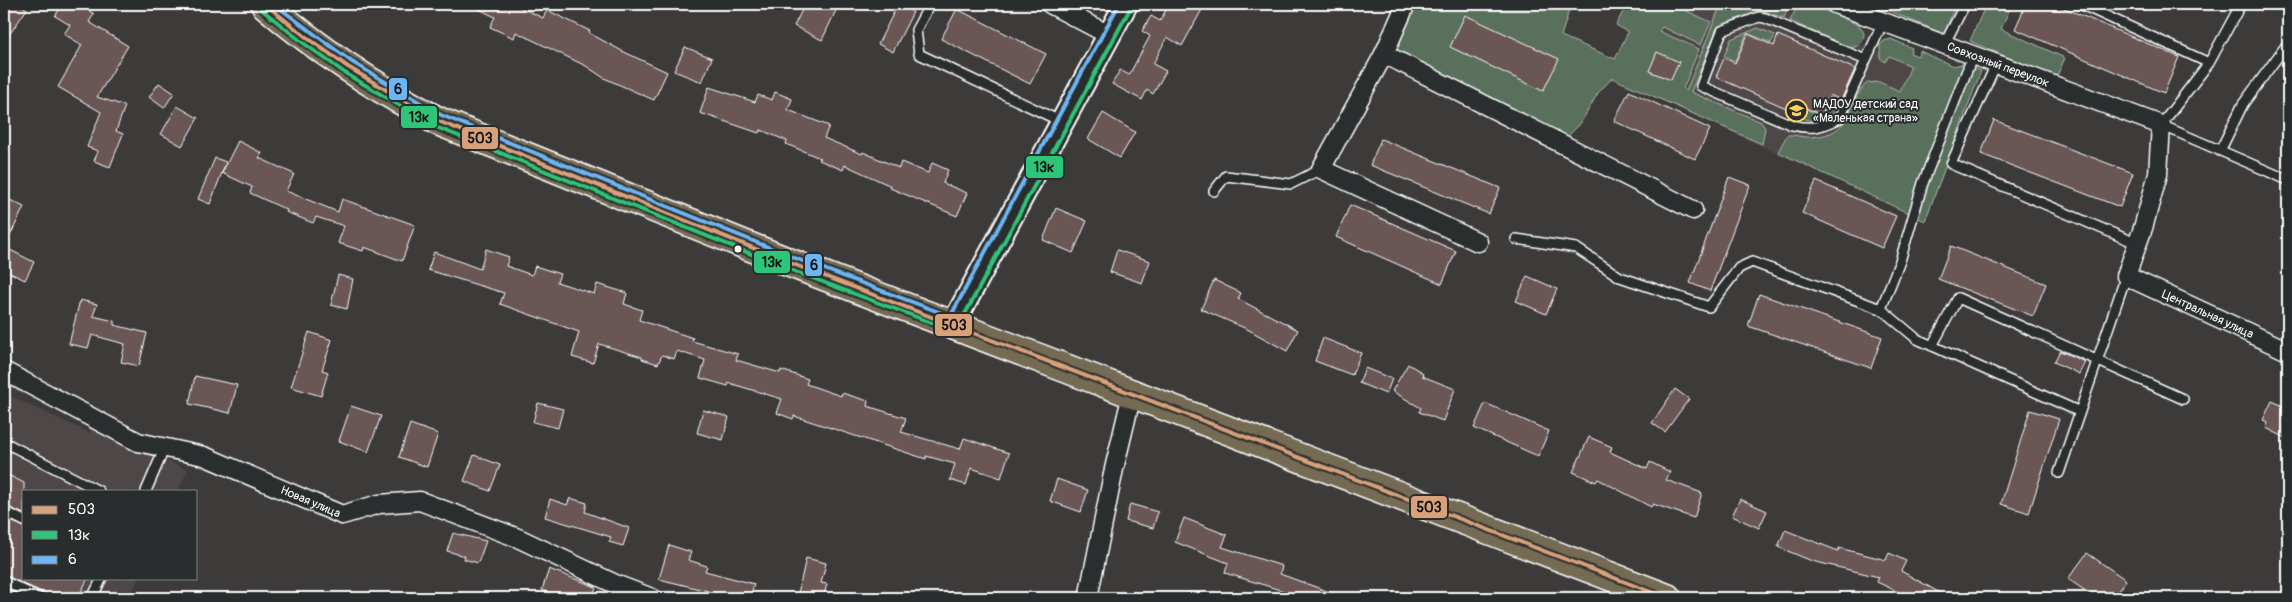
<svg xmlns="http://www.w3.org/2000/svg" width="2292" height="602" font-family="Pangolin,sans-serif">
  <rect width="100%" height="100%" fill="#3d3a3a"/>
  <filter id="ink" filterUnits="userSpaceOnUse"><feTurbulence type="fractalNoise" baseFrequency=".02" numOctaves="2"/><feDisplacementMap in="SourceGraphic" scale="10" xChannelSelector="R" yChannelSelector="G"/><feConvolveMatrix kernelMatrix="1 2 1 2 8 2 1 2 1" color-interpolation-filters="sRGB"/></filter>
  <g filter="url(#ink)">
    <path fill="#4e4746" d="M1646 4H1768L1924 71 1869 195 1612 78Z
      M4 393 90 433 84 417 133 444 188 470 178 491H24V578H139L129 598H4Z"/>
    <path fill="#59705c" stroke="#acb8ae" d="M1411 4H1553L1569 11 1561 36 1615 59 1628 32 1616 25 1627 4H1679L1678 7 1711 22 1701 45 1662 27 1659 31 1699 49 1683 89 1686 91 1721 4 1735 7 1737 4H1772L1787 10 1784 18 1764 11H1758L1718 26 1691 92 1761 122 1765 128 1762 144 1612 78 1598 93 1580 124 1566 138 1391 51Z
      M1798 4H1811L1859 25 1864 33C1864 44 1858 48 1848 47L1790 21Z
      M1873 4H1956L1944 34Z
      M1986 4H2012L2001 29 2065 58 2056 78 1970 41Z
      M1758 28 1775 35 1771 43 1747 33 1735 61 1724 56 1731 39Z
      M1891 39 1912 48 1910 53 1918 56 1920 51 1953 66 1962 64 1981 71 1925 221 1778 152 1787 135C1795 134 1803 138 1811 137 1856 134 1844 105 1867 83L1879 82 1900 91 1911 66 1889 56 1885 62 1880 58V45L1884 41Z
      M1830 97 1841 102 1837 112C1819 121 1814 124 1795 115L1799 106 1822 116Z"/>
    <path fill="#695755" stroke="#fff" d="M4 4H19L27 9 4 42Z
      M63 4H78L94 14 89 22 128 46 97 97 125 106 116 131 123 134 110 167 94 161 98 151 87 147 101 112 58 87 82 45 64 34 70 25 55 16Z
      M469 4H513L543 18 547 10 590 31 589 33 622 51 667 72 654 100 604 78 586 66 516 32 514 38 490 27 495 17Z
      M805 4H839L822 40 794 26Z
      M898 4 913 12 893 52 878 44Z
      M1169 4H1205L1182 46 1167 37 1153 64 1166 71 1153 94 1147 90 1142 100 1112 84 1120 70 1129 75 1150 36 1142 31 1151 16 1160 21Z
      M2026 4H2055L2179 57 2164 93 2015 29Z
      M957 9 1046 54 1030 84 941 39Z
      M1465 15 1559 59 1543 91 1450 47Z
      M1748 34 1774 46 1778 35 1855 69 1841 100 1830 95 1822 115 1799 105 1795 112 1716 77 1724 58 1735 63Z
      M685 47 712 58 702 82 674 71Z
      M1657 52 1679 62 1671 80 1649 71Z
      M159 83 174 93 164 108 149 97Z
      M709 87 755 102 758 95 772 100 775 92 792 99 788 110 829 126 824 138 862 154 863 152 899 168 901 162 928 173 932 163 948 170 943 183 967 193 957 216 890 188 891 186 845 165 843 170 819 160 820 158 786 144 787 141 761 130 759 133 700 113Z
      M1629 91 1710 129 1695 159 1614 121Z
      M177 106 198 118 182 146 161 134Z
      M1103 113 1135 132 1120 158 1088 139Z
      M1994 120 2133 173 2120 207 1981 154Z
      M1381 139 1500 188 1489 214 1370 165Z
      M238 141 262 153 259 158 294 174 286 191 338 212 342 199 415 225 402 261 364 247 363 251 338 243 344 226 316 217 313 223 286 212 287 210 250 193 252 187 222 173Z
      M215 158 226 162 210 204 198 199Z
      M1729 177 1750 185 1710 291 1690 283Z
      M1816 181 1896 216 1882 248 1802 213Z
      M4 197 24 207 4 248Z
      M1350 205 1456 251 1442 284 1336 237Z
      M1056 208 1087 221 1073 253 1043 240Z
      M1951 246 2046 284 2033 316 1938 279Z
      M486 249 509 257 506 266 532 275 535 266 560 274 557 282 594 294 597 284 627 293 624 304 642 310 639 320 693 338 692 341 738 354 736 360 780 373 781 370 808 379 806 384 841 396 842 393 868 401 867 406 906 418 901 432 960 449 964 438 1009 453 1001 478 971 468 966 485 950 480 955 464 926 456V459L794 416 793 419 777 413 782 399 729 383 728 386 700 378 705 360 677 351 674 359 662 355 658 364 642 359V357L599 344 593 363 572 357 579 332 500 304 504 293 428 270 434 252 480 269Z
      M10 250 34 262 25 280 4 270V263Z
      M1117 250 1150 261 1142 283 1110 272Z
      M338 275 353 279 347 309 331 305Z
      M1527 276 1557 289 1546 314 1516 301Z
      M1214 280 1241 293 1238 299 1298 330 1287 351 1249 330 1201 309Z
      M1759 294 1882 337 1871 368 1748 326Z
      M80 300 97 304 93 316 114 321V325L147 333 139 366 121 362 125 344 92 335 88 348 69 344Z
      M309 332 332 340 322 370 328 372 321 396 291 387Z
      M1323 338 1361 353 1352 375 1315 361Z
      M2060 351 2085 362 2079 374 2054 362Z
      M1408 364 1423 373 1422 376 1455 389 1443 421 1419 412 1421 408 1392 391Z
      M1365 368 1392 379 1386 394 1359 383Z
      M195 376 237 385 230 413 189 404Z
      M1675 389 1689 399 1665 432 1652 423Z
      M2272 401 2288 408V439L2266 428 2268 422 2263 420Z
      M538 403 563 409 558 428 533 422Z
      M1485 403 1549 431 1538 456 1474 428Z
      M351 406 381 416 368 452 339 441Z
      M703 410 729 417 723 440 697 433Z
      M2030 410 2059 419 2029 513 2001 504Z
      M410 424 438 434 427 467 399 457Z
      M1589 437 1612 447 1610 452 1647 469 1650 462 1670 472 1666 480 1702 493 1694 518 1653 504 1651 507 1598 479 1596 482 1573 472Z
      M474 455 500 465 490 491 464 481Z
      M4 473 24 483V514L4 505Z
      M1057 479 1088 490 1081 512 1050 501Z
      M570 498 587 503 585 512 629 528 623 546 609 542 611 537 545 517 550 499 567 505Z
      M1740 499 1767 511 1759 528 1732 516Z
      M1130 504 1158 512 1153 528 1126 521Z
      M4 518 24 527V578H88L78 598H49L42 592 4 575Z
      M1184 518 1227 535 1222 547 1282 566 1280 574 1343 597V598H1284L1287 592 1225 573 1228 563 1175 542Z
      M1785 530 1838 551 1839 548 1886 560 1889 553 1906 561 1901 571 1949 598H1911L1877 582 1879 577 1812 561 1778 547Z
      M453 533 486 541 478 563 464 559 465 556 447 551Z
      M669 545 691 552 688 560 707 566 705 571 754 584 750 598H733L721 595 720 598H706L708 591 659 579Z
      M2087 553 2126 580 2113 598H2096L2068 579Z
      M806 558 826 563 821 583 827 584 823 598H797Z
      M549 569 596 587 592 598H565L542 590Z"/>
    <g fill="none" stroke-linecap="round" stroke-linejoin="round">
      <defs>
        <path id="service" d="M930 4 916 30 919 54 1062 122
          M2080 4 2209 63
          M2241 4 2209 63 2161 125 2288 180
          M1944 45 1965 4
          M1973 55 1923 183 1900 261 1881 309 1917 339 2080 412
          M1866 60 1765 18 1759 17 1722 31 1701 86 1792 125C1812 130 1821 127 1840 118L1883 22
          M1996 64 1951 164 2138 244
          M2220 151 2243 104 2288 43
          M1214 191 1226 176 1291 184 1321 169
          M1516 239 1576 248 1620 277 1709 307 1739 268 1752 262 1881 309
          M1932 346 1958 298 2183 399
          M4 442 99 491
          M2059 473 2126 276
          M146 491 165 447
          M4 511 24 521
          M4 581 39 598
          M92 598 102 578"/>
        <g id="minor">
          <path d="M1050 4 1109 35"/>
          <path d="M1406 4 1384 54 1321 169 1478 242"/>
          <path id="s1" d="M1835 4 2161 125 2158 174 2143 228 2126 276 2288 351"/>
          <path d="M1384 54 1693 210"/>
          <path id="s2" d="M4 371 138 442 204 456 342 515 379 504 420 501 518 538 615 584 652 598"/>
          <path d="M1088 598 1114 469 1132 394"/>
        </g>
        <path id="tertiary" d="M953 324 1126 4"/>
        <path id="primary" d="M265 4C318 50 376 88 438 121L798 266 1667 598"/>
      </defs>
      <use href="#service" stroke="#fff" stroke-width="12"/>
      <use href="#minor" stroke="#fff" stroke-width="21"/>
      <use href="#tertiary" stroke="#fff" stroke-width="26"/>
      <use href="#primary" stroke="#fff" stroke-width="31"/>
      <use href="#service" stroke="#2a2d2e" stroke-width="9"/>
      <use href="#minor" stroke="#2a2d2e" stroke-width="18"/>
      <use href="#tertiary" stroke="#2a2d2e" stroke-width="22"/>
      <use href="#primary" stroke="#756b52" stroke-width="28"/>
      <defs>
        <path id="bus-1" d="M265 4 306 37 348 67 438 121 798 266 1667 598"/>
        <path id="bus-2" d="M261 9 302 42 345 73 436 127 796 272 951 330
          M958 327 1131 7"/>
        <path id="bus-3" d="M274 4 352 62 441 115 800 260 955 318
          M948 321 1119 4"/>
      </defs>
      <use href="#bus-1" stroke="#2a2d2e" stroke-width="8"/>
      <use href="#bus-2" stroke="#2a2d2e" stroke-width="8"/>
      <use href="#bus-3" stroke="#2a2d2e" stroke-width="8"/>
      <use href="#bus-1" stroke="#d9a179" stroke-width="4"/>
      <use href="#bus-2" stroke="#2dc577" stroke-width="4"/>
      <use href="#bus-3" stroke="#6db6f5" stroke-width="4"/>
    </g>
  </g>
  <defs>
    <symbol id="school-ring" viewBox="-11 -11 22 22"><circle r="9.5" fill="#2a2d2e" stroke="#ffd166" stroke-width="1.5"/><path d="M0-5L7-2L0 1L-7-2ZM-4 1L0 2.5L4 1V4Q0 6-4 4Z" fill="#ffd166"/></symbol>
  </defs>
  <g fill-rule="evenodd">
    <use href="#school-ring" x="1784" y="98" width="25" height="25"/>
  </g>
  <circle fill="#fff" stroke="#2a2d2e" stroke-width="2" cx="738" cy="249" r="4.5"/>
  <g text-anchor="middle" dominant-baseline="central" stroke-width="4" stroke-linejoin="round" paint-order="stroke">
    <g font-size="12" fill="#fff" stroke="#2a2d2e">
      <text stroke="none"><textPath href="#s1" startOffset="174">Совхозный переулок</textPath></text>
      <text stroke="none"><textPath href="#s1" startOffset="594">Центральная улица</textPath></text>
      <text stroke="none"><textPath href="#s2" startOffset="335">Новая улица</textPath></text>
    </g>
    <g font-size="12" fill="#fff" stroke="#2a2d2e" text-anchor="start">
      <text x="1813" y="104">МАДОУ детский сад<tspan x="1813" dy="14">«Маленькая страна»</tspan></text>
    </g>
  </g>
  <g stroke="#2a2d2e" stroke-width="2">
    <rect x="388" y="77" width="20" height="24" rx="5" fill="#6db6f5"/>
    <rect x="400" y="105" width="38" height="24" rx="5" fill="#2dc577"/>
    <rect x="461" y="126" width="38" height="24" rx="5" fill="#d9a179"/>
    <rect x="1025" y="155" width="39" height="24" rx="5" fill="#2dc577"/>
    <rect x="753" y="250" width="38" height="24" rx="5" fill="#2dc577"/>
    <rect x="804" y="253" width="19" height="24" rx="5" fill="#6db6f5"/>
    <rect x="934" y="313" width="39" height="24" rx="5" fill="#d9a179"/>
    <rect x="1410" y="495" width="38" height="24" rx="5" fill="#d9a179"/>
  </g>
  <g font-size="14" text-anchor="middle" font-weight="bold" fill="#111">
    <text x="398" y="94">6</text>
    <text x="419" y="122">13к</text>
    <text x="480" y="143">503</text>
    <text x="1044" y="172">13к</text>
    <text x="772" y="267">13к</text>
    <text x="814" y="270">6</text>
    <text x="954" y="330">503</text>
    <text x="1429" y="512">503</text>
  </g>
  <rect width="2292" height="602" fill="none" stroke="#2a2d2e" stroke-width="20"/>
  <rect x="10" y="10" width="2272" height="582" fill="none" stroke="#fff" stroke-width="2" filter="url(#ink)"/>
  <rect x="22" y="490" width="175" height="90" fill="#2a2d2e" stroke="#7f8182"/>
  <rect x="32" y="506" width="25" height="8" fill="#d9a179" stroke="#7f8182"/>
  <text x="68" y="514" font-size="15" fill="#ffffff">503</text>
  <rect x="32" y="531" width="25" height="8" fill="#2dc577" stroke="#7f8182"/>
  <text x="68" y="540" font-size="15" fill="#ffffff">13к</text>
  <rect x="32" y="556" width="25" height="8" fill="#6db6f5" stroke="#7f8182"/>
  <text x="68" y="564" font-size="15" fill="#ffffff">6</text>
</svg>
